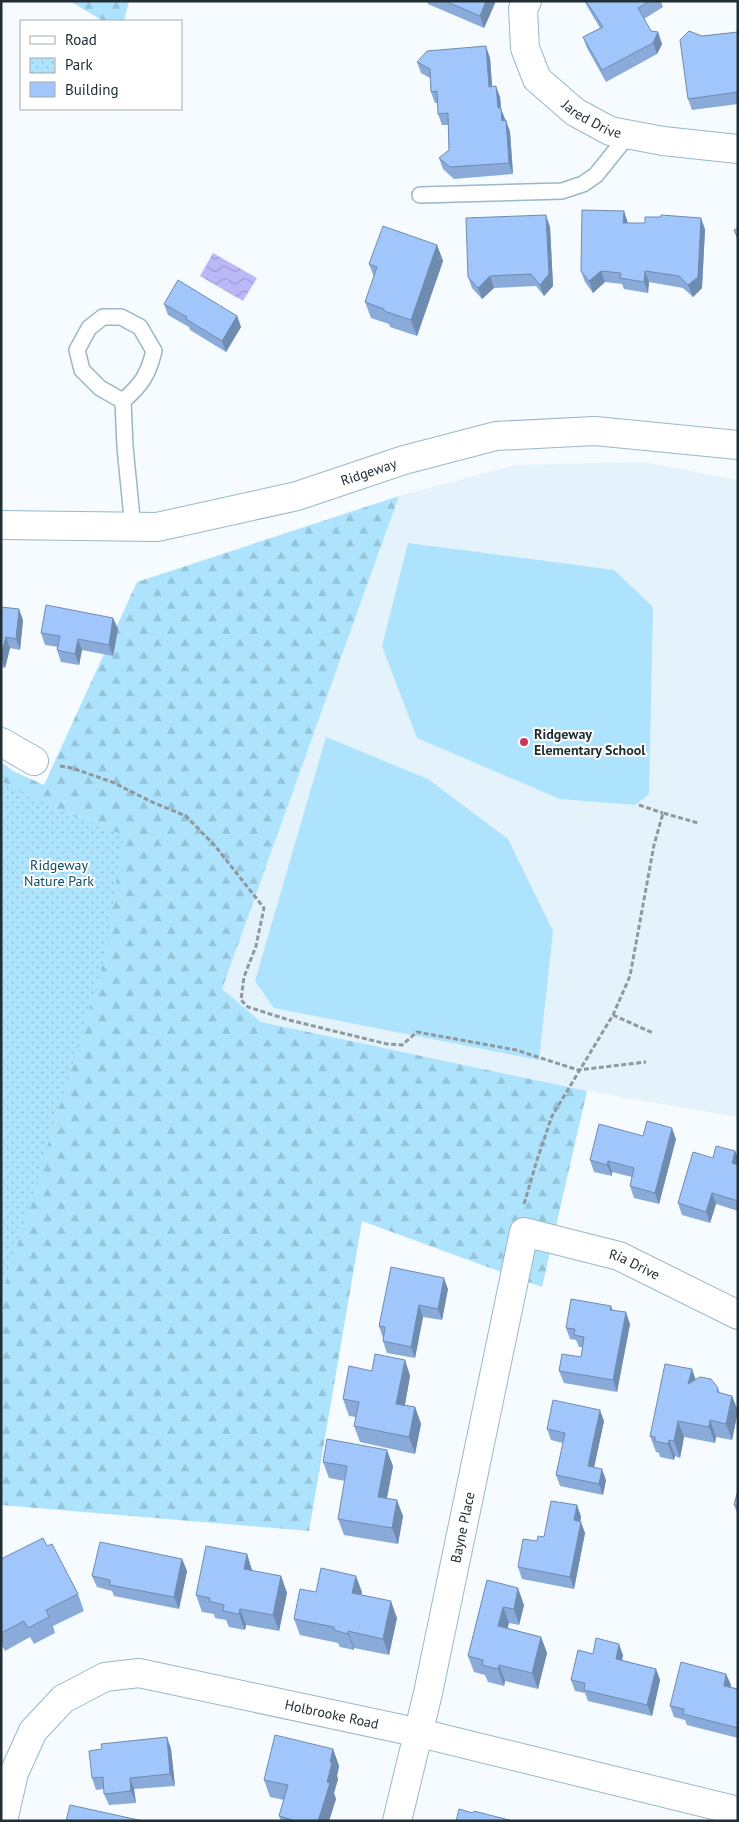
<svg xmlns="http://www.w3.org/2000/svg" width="739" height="1822" font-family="'PT Sans',sans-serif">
  <defs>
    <pattern id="forest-firs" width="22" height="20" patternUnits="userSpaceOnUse" patternTransform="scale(1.25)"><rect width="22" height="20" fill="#ade3fc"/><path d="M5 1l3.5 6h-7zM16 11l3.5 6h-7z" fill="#95c3d8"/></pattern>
    <pattern id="park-dots" width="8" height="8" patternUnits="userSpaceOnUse" patternTransform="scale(1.25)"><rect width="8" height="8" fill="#ade3fc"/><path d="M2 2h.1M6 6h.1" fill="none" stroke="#95c3d8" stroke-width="1.8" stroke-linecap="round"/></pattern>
    <pattern id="water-waves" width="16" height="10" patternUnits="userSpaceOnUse" patternTransform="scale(1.25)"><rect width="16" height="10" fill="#bab8f6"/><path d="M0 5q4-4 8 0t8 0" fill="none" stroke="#a09ed3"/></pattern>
  </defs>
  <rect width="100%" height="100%" fill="#f5fbfe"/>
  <path fill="#e4f3fb" d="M642 462 738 480V1117L587 1091 261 1022 222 989 399 496 516 465Z"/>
  <path fill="url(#forest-firs)" d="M70 1H129L124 21H103Z
    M399 496 222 989 261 1022 587 1091 542 1287 362 1221 309 1531 1 1505V762L13 771 44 785 137 582Z"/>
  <path fill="url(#park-dots)" d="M1 781 67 814 124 835 103 964 1 1298Z"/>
  <path fill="#ade3fc" d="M408 543 614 570 653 607 649 794 635 805 560 799 417 738 382 646Z
    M326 737 428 779 508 839 553 931 539 1060 274 1008 255 981Z"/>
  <path fill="url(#water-waves)" d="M213 253 257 278 243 301 200 276Z"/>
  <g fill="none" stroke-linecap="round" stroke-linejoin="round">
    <defs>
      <path id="service" d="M420 195 562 191 583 184 596 175 629 134
        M123 401C142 384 148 375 154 351L140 327 121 317H103L89 328 77 350 82 370 100 388 123 401 125 447 133 528"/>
      <g id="minor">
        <path id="s1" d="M527 1 523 9 525 48 537 79 575 112 610 131 663 141 738 149"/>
        <path d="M1 742 34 761"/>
        <path id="s2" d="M3 1821 14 1773 33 1731 63 1699 105 1677 139 1673 420 1733 738 1811"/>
        <path id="s3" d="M397 1821 428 1693 524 1232 619 1256 738 1315"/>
      </g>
      <g id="tertiary">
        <path id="s4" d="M1 525 157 527 297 496 404 460 496 436 595 431 738 445"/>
      </g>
    </defs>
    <use href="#service" stroke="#9ab8c7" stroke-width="18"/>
    <use href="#minor" stroke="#9ab8c7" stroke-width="30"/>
    <use href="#tertiary" stroke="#9ab8c7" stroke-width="30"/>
    <path stroke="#8f989c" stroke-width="3" stroke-dasharray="5 2.5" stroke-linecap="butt" d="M60 766 72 768 112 782 152 802 186 816 216 847 264 908 256 946 244 977 241 1000 248 1007 289 1020 387 1044 402 1045 417 1032 516 1050 578 1070 646 1062
      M639 805 663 813
      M613 1015 653 1033
      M524 1204 537 1160 552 1116 613 1015 630 976 654 845 663 813 698 823"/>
    <use href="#service" stroke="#fff" stroke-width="15"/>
    <use href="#minor" stroke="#fff" stroke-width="28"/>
    <use href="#tertiary" stroke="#fff" stroke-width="28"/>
  </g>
  <path fill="#8aaad9" d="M427 1H496L484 28 428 4Z
    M584 1H661L663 7 644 19 651 31 658 32 662 44 657 54 606 82 587 48 583 37 600 28Z
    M738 32V104L692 110 688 99 702 36Z
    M490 58 492 86 500 97 501 109 510 132 513 174 454 179 443 169 439 158 449 150 448 125H442L438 114V103H435L431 92 430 78 421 73 417 62Z
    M628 223 705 229 702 288 693 297 683 288 649 282 648 293 624 289 622 284 605 282 593 293 585 282 581 271Z
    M550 227 553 286 544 296 536 286 494 288 482 299 472 288 468 277Z
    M437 245 443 261 417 336 390 327 389 324 371 318 365 302 374 277 369 264Z
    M164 304 237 316 241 327 226 352 190 330 189 327 168 315Z
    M1 607 23 620 20 650 10 648 5 668 1 667Z
    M113 618 118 629 113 656 82 650 79 665 61 662 57 650 58 647 45 645 41 633Z
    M643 1136 676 1139 659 1204 634 1198 630 1186 632 1177 612 1172V1176L594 1172 590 1160Z
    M735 1151 738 1158V1211L716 1204 710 1223 682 1215 678 1203 713 1158Z
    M448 1289 442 1320 423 1317 415 1358 387 1353 383 1341V1338L379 1326Z
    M611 1306 613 1310 630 1324 617 1392 564 1383 559 1371 581 1357 583 1347H579L576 1340 570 1339 566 1328Z
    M405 1360 410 1376 405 1405 415 1407 421 1424 415 1454 360 1442 354 1426 356 1417 349 1416 343 1399 372 1371Z
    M695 1380 718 1388 720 1393 732 1396 738 1411 732 1440 716 1437 715 1443 684 1437 680 1458 675 1456 674 1460 660 1457 659 1453 656 1452 650 1436Z
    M604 1421 594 1467 606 1480 603 1495 560 1486 556 1475 563 1443 551 1440 547 1429Z
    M323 1462 393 1466 387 1498 403 1516 398 1544 344 1535 338 1519 345 1481 329 1478Z
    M738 1490V1515L734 1505Z
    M577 1505 581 1517 580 1522 585 1533 574 1589 522 1579 518 1567 544 1537Z
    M47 1546 78 1594 84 1611 53 1626 55 1633 34 1644 30 1637 5 1651 1 1644V1559Z
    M247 1554 252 1571 281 1576 287 1593 279 1631 246 1625 245 1630 229 1627 226 1620 215 1618 214 1614 202 1612 196 1595Z
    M182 1559 187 1571 179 1609 114 1596 112 1591 97 1587 92 1576Z
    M487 1580 524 1605 519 1625 509 1623 507 1628 541 1637 547 1653 538 1689 505 1681 504 1686 488 1682 485 1675 474 1672 468 1656Z
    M316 1592H362L361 1595 397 1618 389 1655 354 1648V1650L340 1647 338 1643 300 1635 294 1619Z
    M593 1654 623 1655 622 1660 656 1669 660 1680 652 1716 588 1701 585 1693 575 1691 571 1680Z
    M726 1674 731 1685 730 1687 738 1689V1738L687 1725 685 1720 674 1717 670 1706Z
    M167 1737 171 1749 175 1786 134 1789 136 1803 109 1805 104 1794V1789L96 1790 92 1778 102 1749Z
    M333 1749 339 1766 337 1776 338 1779 334 1793 336 1799 329 1821H281L279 1816 284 1800 270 1797 264 1780Z"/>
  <path fill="#708bb0" d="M486 1H496L484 28 480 16Z
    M658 32 662 44 657 54 653 43Z
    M486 46 490 58 493 98 489 87Z
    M496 86 500 97 501 109 505 119 506 132 498 108Z
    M506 120 510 132 513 174 509 163Z
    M624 211 628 223H623Z
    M546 215 550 227 553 286 544 296 540 285Z
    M701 218 705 229 702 288 693 297 688 285Z
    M437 245 443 261 417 336 411 320Z
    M601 271 605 282 593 293 589 281Z
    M645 271 649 282 648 293 644 282Z
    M490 276 494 288 482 299 478 288Z
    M237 316 241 327 226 352 222 341Z
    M19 609 23 620 20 650 16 639Z
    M113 618 118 629 113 656 109 645Z
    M6 637 10 648 5 668 1 657V655Z
    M78 639 82 650 79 665 75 654Z
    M672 1128 676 1139 659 1204 655 1193Z
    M735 1151 738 1158V1168L732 1163Z
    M608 1161 612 1172V1176L607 1165Z
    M712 1193 716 1204 710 1223 706 1212Z
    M444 1278 448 1289 442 1320 438 1309Z
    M419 1305 423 1317 415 1358 411 1347Z
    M626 1312 630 1324 617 1392 613 1380Z
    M405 1360 410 1376 402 1420 396 1404Z
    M692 1369 698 1386 688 1384Z
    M732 1396 738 1411 732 1440 726 1424Z
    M415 1407 421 1424 415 1454 409 1437Z
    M600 1410 604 1421 592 1477 588 1466Z
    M710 1420 716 1437 715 1443 709 1427Z
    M678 1421 684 1437 680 1458 674 1441Z
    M669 1440 675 1456 674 1460 668 1444Z
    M387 1450 393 1466 384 1513 378 1497Z
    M602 1469 606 1480 603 1495 599 1484Z
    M397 1500 403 1516 398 1544 392 1528Z
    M577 1505 581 1517 578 1532 574 1520Z
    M581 1522 585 1533 574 1589 570 1577Z
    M247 1554 252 1570 250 1586 244 1569Z
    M182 1559 187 1571 179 1609 174 1597Z
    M281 1576 287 1593 279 1631 273 1615Z
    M356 1576 362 1592 358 1609 352 1593Z
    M518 1588 524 1605 519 1625 514 1609Z
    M391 1601 397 1618 389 1655 383 1639Z
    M503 1607 509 1623 504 1642 498 1626Z
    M240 1609 246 1625 245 1630 239 1614Z
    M348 1631 354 1648V1650L348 1634Z
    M541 1637 547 1653 538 1689 532 1673Z
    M619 1644 623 1655 620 1670 616 1659Z
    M499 1665 505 1681 504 1686 498 1669Z
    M656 1669 660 1680 652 1716 647 1705Z
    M726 1674 731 1685 728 1697 724 1686Z
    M167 1737 171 1749 175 1786 170 1774Z
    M333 1749 339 1766 337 1776 338 1779 334 1793 336 1799 329 1821H318Z
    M130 1778 134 1789 136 1803 131 1791Z"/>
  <path fill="#a0c6fc" stroke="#708bb0" d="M445 1H486L480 16Z
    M586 1H650L638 8 651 31 658 32 653 43 602 70 583 37 603 27Z
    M689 31 702 36 738 32V92L688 99 680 40Z
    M486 46 489 87 496 86 498 108H501L502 121 506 120 509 163 450 167 439 158 449 150 448 113 438 114 437 91 431 92 430 69 417 62 427 51Z
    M582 210 624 211 623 223H645V217H661V215L701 218 698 277 688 285 679 276 645 271 644 282 620 278 621 273 601 271 589 281 581 271Z
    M546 215 549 274 540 285 531 274 490 276 478 288 468 277 466 218Z
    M383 226 437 245 411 320 384 311V309L365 302 377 267 369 264Z
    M738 228V239L734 230Z
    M178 280 237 316 222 341 186 319 187 317 164 304Z
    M46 605 113 618 109 645 78 639 75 654 57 650 60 636 41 633Z
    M1 607 19 609 16 639 6 637 1 655Z
    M647 1121 672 1128 655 1193 630 1186 634 1168 608 1161 607 1165 590 1160 599 1124 643 1136Z
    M716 1146 735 1151 732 1163 738 1165V1201L712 1193 706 1212 678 1203 693 1152 713 1158Z
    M391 1267 444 1278 438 1309 419 1305 411 1347 383 1341 385 1327 379 1326Z
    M571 1299 611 1306 610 1310 626 1312 613 1380 559 1371 562 1354 581 1357 584 1337 574 1335 575 1329 566 1328Z
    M375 1354 405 1360 396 1404 415 1407 409 1437 354 1426 359 1402 343 1399 349 1366 372 1371Z
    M665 1364 692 1369 688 1384 700 1377 711 1379 718 1388 717 1392 732 1396 726 1424 710 1420 709 1427 678 1421 674 1441 669 1440 668 1444 655 1441V1437L650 1436Z
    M553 1400 600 1410 588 1466 602 1469 599 1484 556 1475 565 1433 547 1429Z
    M327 1439 387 1450 378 1497 397 1500 392 1528 338 1519 347 1466 323 1462Z
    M738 1490V1506L734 1505Z
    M551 1501 577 1505 574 1520 581 1522 570 1577 518 1567 523 1539 537 1541 538 1536 544 1537Z
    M43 1538 47 1546 52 1544 78 1594 46 1610 49 1617 28 1628 24 1621 1 1633V1559Z
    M100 1542 182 1559 174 1597 110 1585V1580L92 1576Z
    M206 1546 247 1554 244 1569 281 1576 273 1615 240 1609 239 1614 223 1611 224 1605 209 1601 210 1598 196 1595Z
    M321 1568 356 1576 352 1593 391 1601 383 1639 348 1631V1634L334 1630V1627L294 1619 300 1589 316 1592Z
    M487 1580 518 1588 514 1609 503 1607 498 1626 541 1637 532 1673 499 1665 498 1669 482 1665 483 1660 468 1656Z
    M596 1638 619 1644 616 1659 656 1669 647 1705 584 1690 585 1683 571 1680 578 1650 593 1654Z
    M681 1662 726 1674 724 1686 738 1689V1728L683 1714 684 1709 670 1706Z
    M275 1735 333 1749 330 1762 332 1763 327 1782 330 1783 318 1821H296L279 1816 288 1785 264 1780Z
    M167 1737 170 1774 130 1778 131 1791 104 1794 103 1777 92 1778 89 1751 102 1749 101 1744Z
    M70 1805 143 1821H66Z
    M459 1809 473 1813 474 1811 513 1821H456Z"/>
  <circle fill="#c9395c" stroke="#fff" stroke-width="2" cx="524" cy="742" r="5"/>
  <g text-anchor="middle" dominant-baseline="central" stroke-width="4" stroke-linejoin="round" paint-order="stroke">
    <g font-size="14" fill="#212e33" stroke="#fff">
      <text stroke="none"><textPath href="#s1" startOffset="150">Jared Drive</textPath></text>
      <text stroke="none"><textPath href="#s4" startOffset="375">Ridgeway</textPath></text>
      <text stroke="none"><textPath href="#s3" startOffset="718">Ria Drive</textPath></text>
      <text stroke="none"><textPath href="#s3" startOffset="301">Bayne Place</textPath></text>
      <text stroke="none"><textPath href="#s2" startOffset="418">Holbrooke Road</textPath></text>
    </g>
    <g font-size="14" font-weight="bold" fill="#212e33" stroke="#fff" text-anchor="start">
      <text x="534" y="734">Ridgeway<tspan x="534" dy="16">Elementary School</tspan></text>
    </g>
    <g font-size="14" fill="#0e4c62" stroke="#fff">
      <text x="59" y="865">Ridgeway<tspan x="59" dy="16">Nature Park</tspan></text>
    </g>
  </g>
  <rect width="739" height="1822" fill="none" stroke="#212e33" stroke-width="5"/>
  <rect x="20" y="20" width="162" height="90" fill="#ffffff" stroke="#a6abad"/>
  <rect x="30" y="36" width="25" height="8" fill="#ffffff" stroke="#a6abad"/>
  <text x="65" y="45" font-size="15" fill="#212e33">Road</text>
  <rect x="30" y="58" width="25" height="15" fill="url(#park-dots)" stroke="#a6abad"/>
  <text x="65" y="70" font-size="15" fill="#212e33">Park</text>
  <rect x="30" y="82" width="25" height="15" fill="#a0c6fc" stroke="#a6abad"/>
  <text x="65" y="95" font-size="15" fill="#212e33">Building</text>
</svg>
